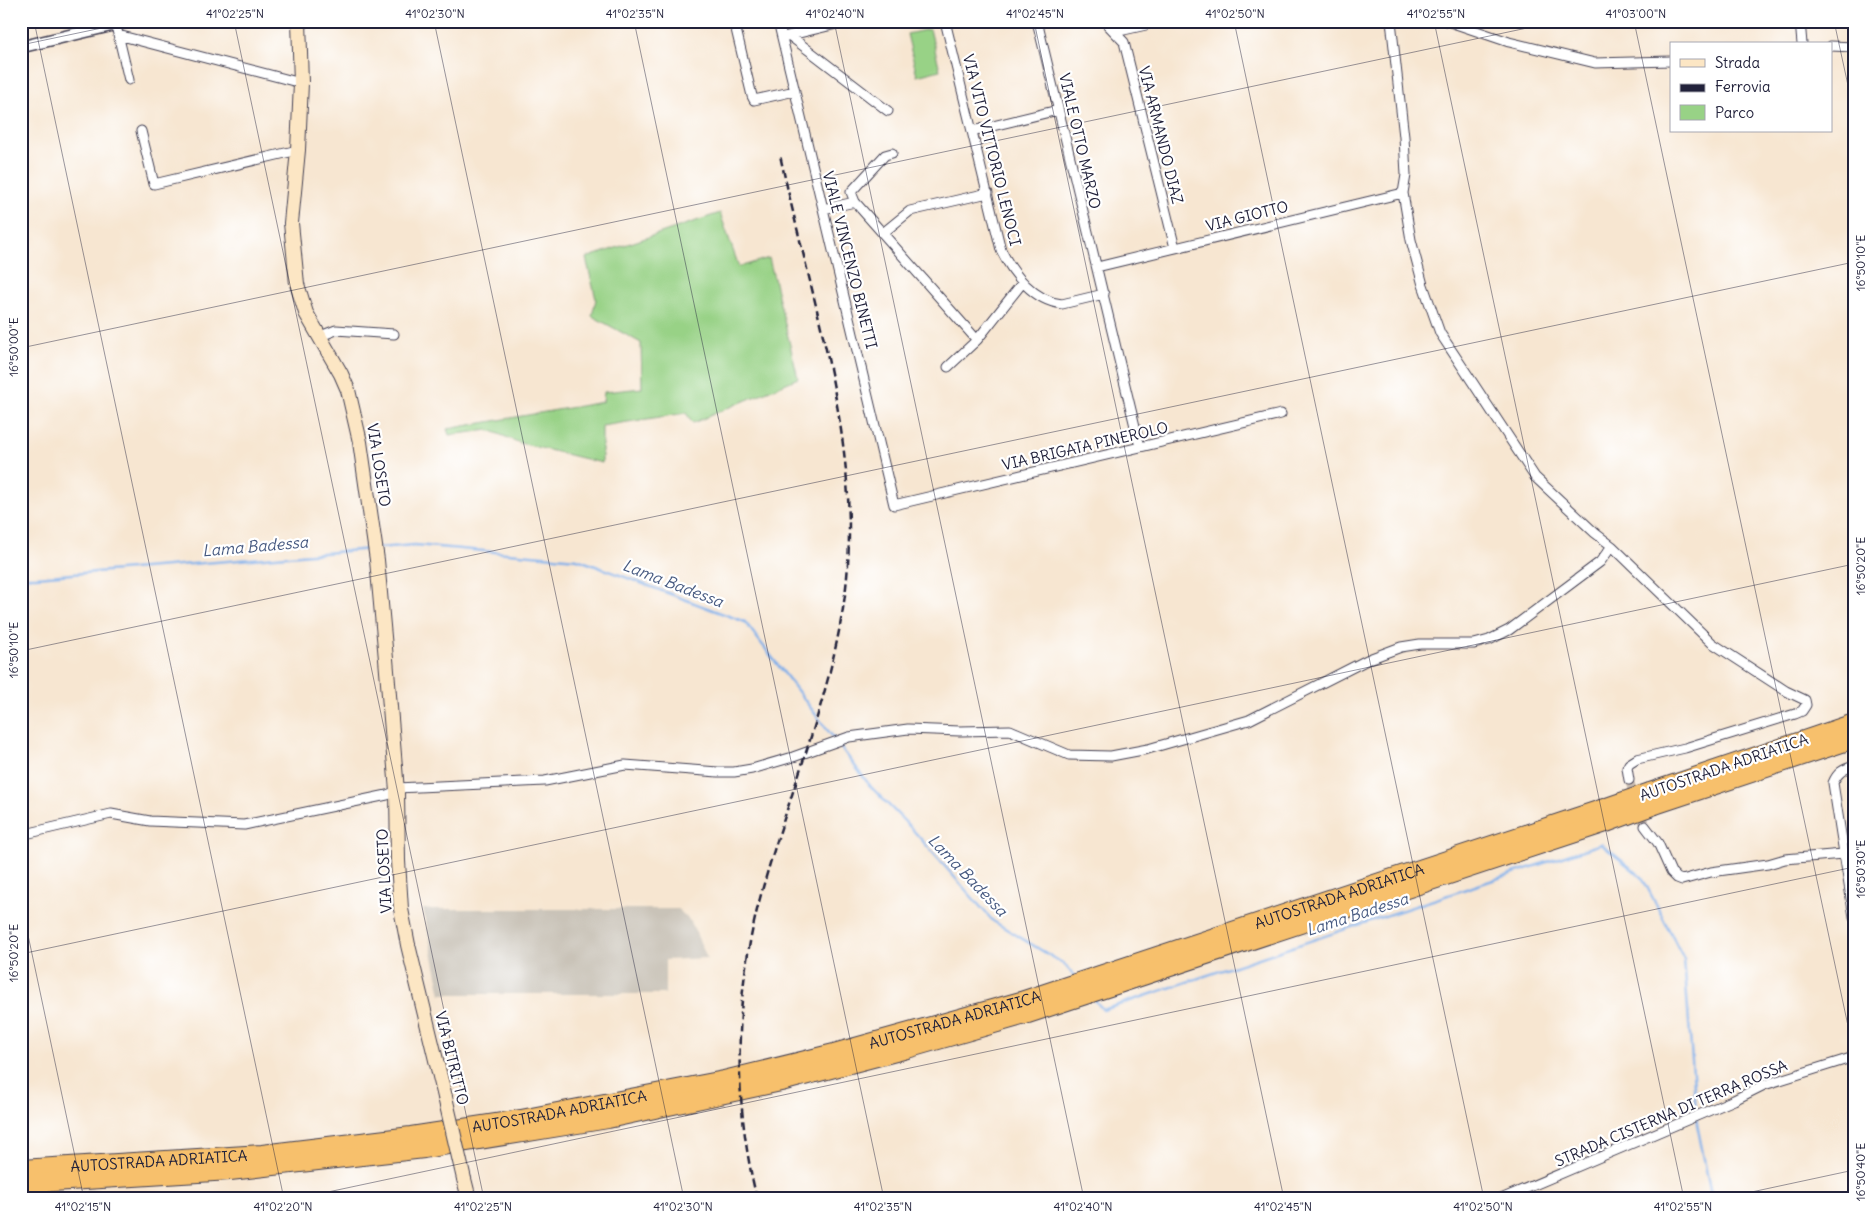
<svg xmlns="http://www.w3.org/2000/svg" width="1875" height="1220" font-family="Delius,sans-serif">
  <rect width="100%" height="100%" fill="#fff"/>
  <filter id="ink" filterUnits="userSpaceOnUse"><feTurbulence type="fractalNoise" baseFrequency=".02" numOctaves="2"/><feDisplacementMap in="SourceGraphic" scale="10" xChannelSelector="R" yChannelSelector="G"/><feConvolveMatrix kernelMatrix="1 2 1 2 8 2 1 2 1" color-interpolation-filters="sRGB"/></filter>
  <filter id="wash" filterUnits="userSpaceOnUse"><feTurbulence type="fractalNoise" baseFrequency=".0096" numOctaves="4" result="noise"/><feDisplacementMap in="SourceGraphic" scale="20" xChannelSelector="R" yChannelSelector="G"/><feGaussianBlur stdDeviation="1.12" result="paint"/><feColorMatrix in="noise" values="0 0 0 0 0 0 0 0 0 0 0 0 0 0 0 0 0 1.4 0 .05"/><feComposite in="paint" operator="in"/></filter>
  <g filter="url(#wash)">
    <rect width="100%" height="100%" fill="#f7e6d1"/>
    <path fill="#c9c3b8" d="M423 909H678L691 922 707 958 665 960V994H441Z"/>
    <path fill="#98d286" stroke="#5d7a60" d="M930 29 940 70 917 76 907 34Z
      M720 213 739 267 769 258 798 378 693 423 686 413 602 426V463L520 443 489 430 449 435 447 429 603 402 604 392 642 388 641 343 592 316 596 299 586 258Z"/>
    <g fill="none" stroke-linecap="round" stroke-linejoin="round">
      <path stroke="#7fafe9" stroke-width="2.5" d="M379 548 415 545 577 559 745 622 871 787 912 829 993 921 1064 964 1075 977
        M21 577H36L371 549
        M1095 1000 1103 1010 1601 844 1642 877 1684 959 1697 1124 1712 1199"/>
    </g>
  </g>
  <g filter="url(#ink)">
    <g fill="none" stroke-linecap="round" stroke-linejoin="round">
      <path stroke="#ccbfb3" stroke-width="9" stroke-dasharray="9 4.5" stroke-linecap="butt" d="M1629 780 1645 826"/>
      <defs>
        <path id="minor" d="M734 21 752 96 754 100 795 91
          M778 21 894 505 1281 414
          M945 21 1001 250C1013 274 1034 301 1062 304L1104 294
          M1037 21 1140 447
          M1104 21 1124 42 1175 248
          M1447 21 1509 42 1595 63 1671 61
          M1800 21 1802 44
          M117 30 129 80
          M1115 32 1146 25 1145 21
          M118 35 301 83
          M787 36 849 21
          M790 36 888 111
          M1831 46 1854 47
          M141 131 154 184 298 150
          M972 131 1058 110
          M855 202 977 340
          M823 209 855 202 851 192 885 155 892 153
          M883 233 910 211 988 193
          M1097 267 1403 193
          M318 337 336 330 394 334
          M948 367 977 340 1023 282
          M1612 546 1712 643 1786 691 1805 700 1806 705 1802 711 1795 714 1685 748 1637 759 1629 764 1627 768 1629 780
          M1854 766C1843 769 1837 773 1833 783L1854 917
          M397 788 545 781 625 765 718 772H734L752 769 793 757 849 737 908 729 960 731 1010 730 1069 755 1111 756 1148 749 1249 720 1369 659 1401 647 1420 644H1474L1489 640 1509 630 1600 562 1612 546 1595 533 1535 477 1440 333 1423 285 1411 240 1403 193 1406 175 1404 137 1391 21
          M1645 826 1658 843 1671 872 1677 878 1682 880 1711 872 1768 864 1785 859 1843 854
          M21 835 111 814 150 821 244 825 387 795 397 791
          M1501 1199 1734 1100 1764 1085 1854 1057"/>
        <path id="tertiary" d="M21 47 130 21"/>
        <path id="secondary" d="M299 21 301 83 298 150 291 223 297 284 306 313 341 374 348 390 360 442 377 560 386 659 397 791 398 861 401 909 408 945 445 1097
          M464 1179 469 1199"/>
        <g id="motorway">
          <path d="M1650 792 1854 723"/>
          <path d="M1655 805 1854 739"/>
          <path id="s1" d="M21 1169 262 1154 411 1136 521 1119 724 1080 834 1053 1021 1001 1601 809"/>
          <path d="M21 1184 230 1171 424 1149 608 1119 781 1082 907 1049 1025 1015 1606 823"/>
        </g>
      </defs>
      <use href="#minor" stroke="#423f52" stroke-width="11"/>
      <use href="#tertiary" stroke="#423f52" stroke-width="14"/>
      <use href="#secondary" stroke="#423f52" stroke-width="16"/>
      <use href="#motorway" stroke="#423f52" stroke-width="20"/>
      <use href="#minor" stroke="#fff" stroke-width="9"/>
      <use href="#tertiary" stroke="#fff" stroke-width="11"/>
      <use href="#secondary" stroke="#fce6c4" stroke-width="14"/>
      <use href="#motorway" stroke="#f7c06c" stroke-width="18"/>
      <path stroke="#22223b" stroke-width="2.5" stroke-dasharray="8 4" stroke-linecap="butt" d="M757 1199C733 1103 734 997 759 902 787 796 833 696 846 587 862 442 810 296 780 155"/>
      <defs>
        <path id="secondary-bridge" d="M445 1097 464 1179"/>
        <path id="motorway-bridge" d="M1601 809 1650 792
          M1606 823 1655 805"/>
      </defs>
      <use href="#secondary-bridge" stroke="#423f52" stroke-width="16" stroke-linecap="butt"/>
      <use href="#motorway-bridge" stroke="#423f52" stroke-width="20" stroke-linecap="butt"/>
      <use href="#secondary-bridge" stroke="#fce6c4" stroke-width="14"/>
      <use href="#motorway-bridge" stroke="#f7c06c" stroke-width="18"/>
    </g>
  </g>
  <path fill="none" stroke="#22223b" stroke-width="1" stroke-opacity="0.45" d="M34 21 284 1199M234 21 484 1199M434 21 684 1199M634 21 884 1199M834 21 1084 1199M1034 21 1284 1199M1234 21 1484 1199M1434 21 1684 1199M1634 21 1854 1054M1834 21 1854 113M21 45 135 21M21 348 1560 21M21 651 1854 262M21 902 84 1199M21 954 1854 564M295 1199 1854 867M1719 1199 1854 1170"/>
  <g text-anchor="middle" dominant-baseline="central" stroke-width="4.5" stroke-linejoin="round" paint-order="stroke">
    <g font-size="15" fill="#22223b" stroke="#fff">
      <text transform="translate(1161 135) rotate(76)">VIA ARMANDO DIAZ</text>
      <text transform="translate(1080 141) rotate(77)">VIALE OTTO MARZO</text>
      <text transform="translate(992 150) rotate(76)">VIA VITO VITTORIO LENOCI</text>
      <text transform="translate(1247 216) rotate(-14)">VIA GIOTTO</text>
      <text transform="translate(850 260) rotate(76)">VIALE VINCENZO BINETTI</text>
      <text transform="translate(1085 446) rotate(-13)">VIA BRIGATA PINEROLO</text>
      <text transform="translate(379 465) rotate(81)">VIA LOSETO</text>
      <text transform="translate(1724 767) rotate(-19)">AUTOSTRADA ADRIATICA</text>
      <text transform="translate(384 871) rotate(-93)">VIA LOSETO</text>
      <text stroke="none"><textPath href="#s1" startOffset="1352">AUTOSTRADA ADRIATICA</textPath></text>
      <text stroke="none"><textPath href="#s1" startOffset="948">AUTOSTRADA ADRIATICA</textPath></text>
      <text transform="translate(452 1058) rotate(76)">VIA BITRITTO</text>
      <text stroke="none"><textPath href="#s1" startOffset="542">AUTOSTRADA ADRIATICA</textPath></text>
      <text transform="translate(1671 1113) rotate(-23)">STRADA CISTERNA DI TERRA ROSSA</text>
      <text stroke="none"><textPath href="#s1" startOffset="138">AUTOSTRADA ADRIATICA</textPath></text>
    </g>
    <g font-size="16" font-style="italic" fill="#475a81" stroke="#fff">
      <text transform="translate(255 546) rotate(-5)">Lama Badessa</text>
      <text transform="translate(673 583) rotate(21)">Lama Badessa</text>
      <text transform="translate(968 875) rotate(46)">Lama Badessa</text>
      <text transform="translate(1357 914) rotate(-18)">Lama Badessa</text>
    </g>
  </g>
  <rect width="1875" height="1220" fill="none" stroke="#fff" stroke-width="55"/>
  <rect x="1670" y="42" width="162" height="90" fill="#ffffff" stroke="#a7a7b1"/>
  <rect x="1680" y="59" width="25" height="8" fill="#fce6c4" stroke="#a7a7b1"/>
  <text x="1715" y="68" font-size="15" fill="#22223b">Strada</text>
  <rect x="1680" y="84" width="25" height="8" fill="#22223b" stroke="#a7a7b1"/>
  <text x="1715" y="92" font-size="15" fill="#22223b">Ferrovia</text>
  <rect x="1680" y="105" width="25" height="15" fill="#98d286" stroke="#a7a7b1"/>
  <text x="1715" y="118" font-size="15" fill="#22223b">Parco</text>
  <rect x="28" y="28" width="1820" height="1164" fill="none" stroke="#22223b" stroke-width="2"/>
  <g font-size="12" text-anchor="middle" fill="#22223b">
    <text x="235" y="18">41°02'25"N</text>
    <text x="435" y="18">41°02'30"N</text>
    <text x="635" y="18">41°02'35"N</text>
    <text x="835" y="18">41°02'40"N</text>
    <text x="1035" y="18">41°02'45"N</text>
    <text x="1235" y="18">41°02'50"N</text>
    <text x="1436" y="18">41°02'55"N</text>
    <text x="1636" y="18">41°03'00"N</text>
    <text transform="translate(1861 263) rotate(-90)" y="4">16°50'10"E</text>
    <text transform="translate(14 347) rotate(-90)" y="4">16°50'00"E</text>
    <text transform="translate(1861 566) rotate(-90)" y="4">16°50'20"E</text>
    <text transform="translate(14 650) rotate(-90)" y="4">16°50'10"E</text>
    <text transform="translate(1861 869) rotate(-90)" y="4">16°50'30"E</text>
    <text transform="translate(14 953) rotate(-90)" y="4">16°50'20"E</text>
    <text transform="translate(1861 1172) rotate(-90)" y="4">16°50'40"E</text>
    <text x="83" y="1211">41°02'15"N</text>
    <text x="283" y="1211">41°02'20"N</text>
    <text x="483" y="1211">41°02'25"N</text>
    <text x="683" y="1211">41°02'30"N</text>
    <text x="883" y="1211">41°02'35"N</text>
    <text x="1083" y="1211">41°02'40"N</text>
    <text x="1283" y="1211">41°02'45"N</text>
    <text x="1483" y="1211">41°02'50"N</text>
    <text x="1683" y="1211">41°02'55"N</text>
  </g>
</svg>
